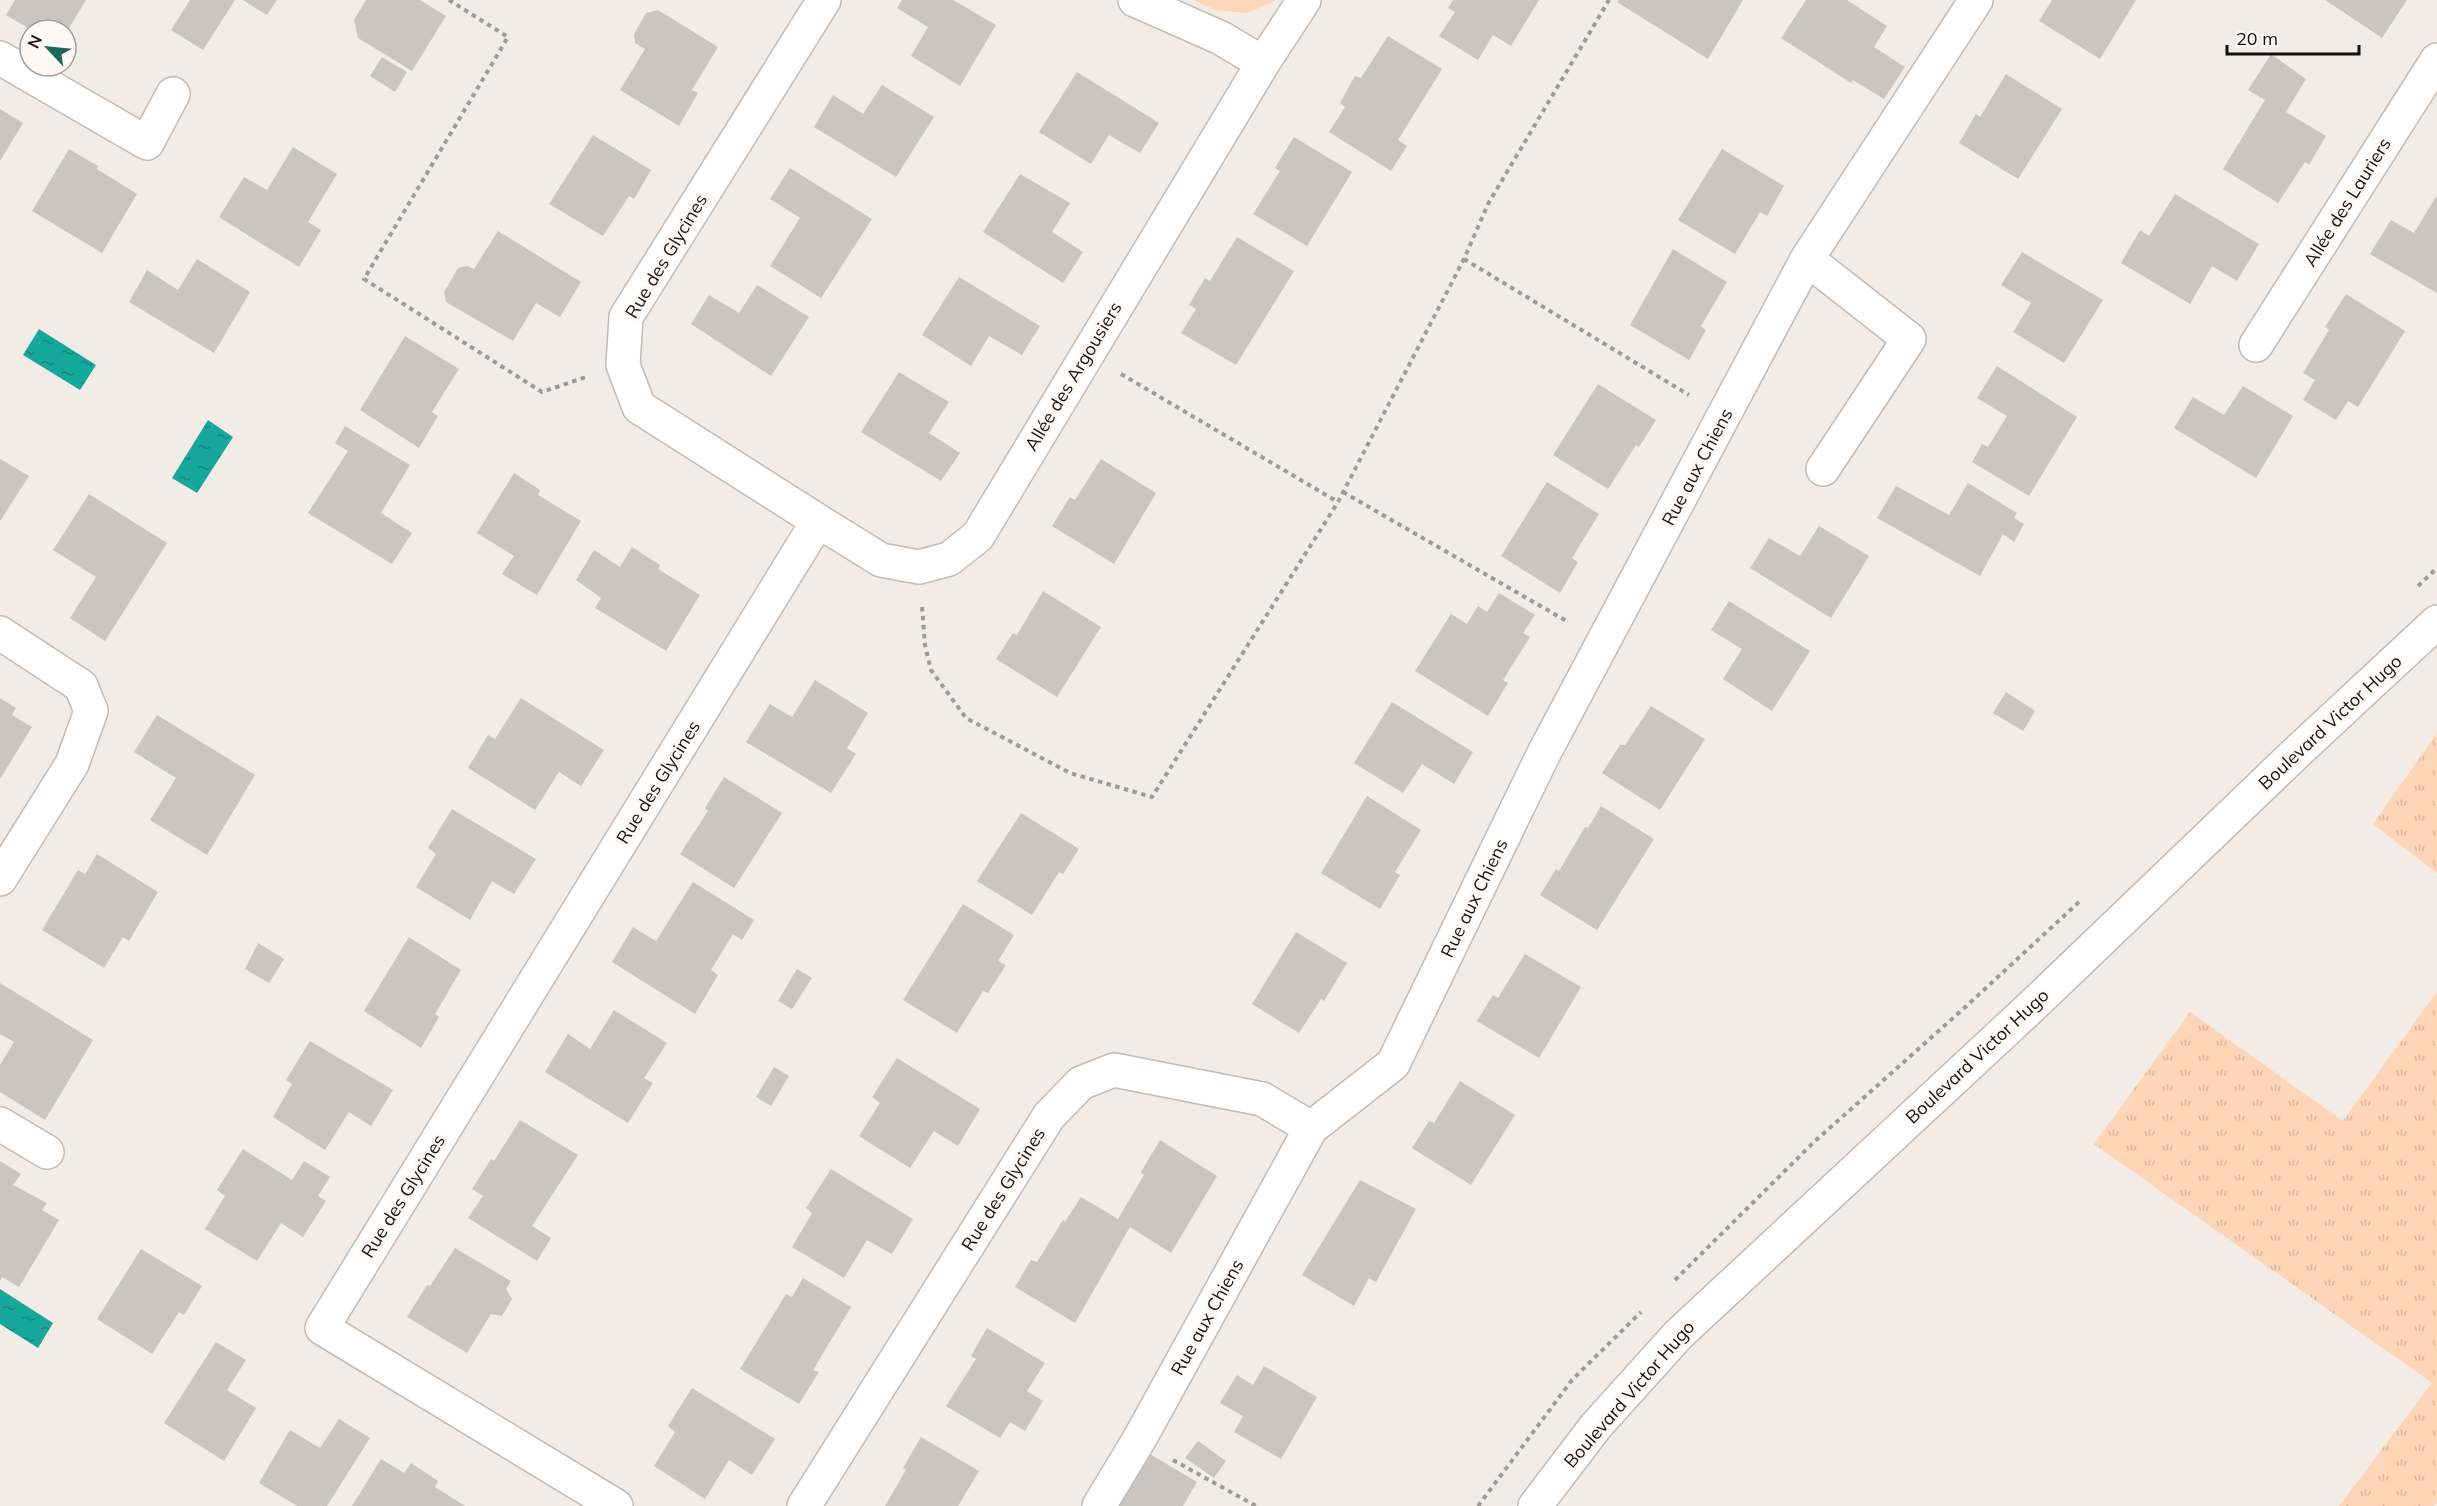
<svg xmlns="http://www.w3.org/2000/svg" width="2437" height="1506" font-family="Mulish,sans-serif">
  <defs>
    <pattern id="grass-tufts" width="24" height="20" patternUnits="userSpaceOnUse" patternTransform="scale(1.5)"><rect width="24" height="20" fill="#fed5b6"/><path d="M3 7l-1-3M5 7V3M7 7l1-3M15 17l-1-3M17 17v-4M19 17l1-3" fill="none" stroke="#d9b69b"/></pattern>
    <pattern id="water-ripples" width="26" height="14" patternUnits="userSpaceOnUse" patternTransform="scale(1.5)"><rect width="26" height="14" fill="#17a89d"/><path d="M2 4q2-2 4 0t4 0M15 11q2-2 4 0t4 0" fill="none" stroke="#14877f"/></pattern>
  </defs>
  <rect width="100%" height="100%" fill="#f2ebe6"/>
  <path fill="url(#grass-tufts)" d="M2437 733V873L2373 824Z
    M2437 992V1502L2434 1506H2339L2432 1383 2094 1144 2190 1012 2343 1121Z"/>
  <path fill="#fed5b6" d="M1194 0H1276L1248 13 1216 10Z"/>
  <path fill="url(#water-ripples)" d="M39 329 96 365 80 390 23 355Z
    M208 420 233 437 197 493 172 478Z
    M0 1289 53 1323 38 1348 0 1324Z"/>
  <path fill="#ccc5bf" d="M15 0H86L66 33V30H31L6 15Z
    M190 0H235L203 50 171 30Z
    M243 0H277L267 15Z
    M366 0H420L446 16 412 71 358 38 354 20Z
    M902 0H953L996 25 960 86 911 56 928 27 897 8Z
    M1453 0H1539L1511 46 1493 35 1478 60 1439 36 1455 12 1448 8Z
    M1619 0H1743L1708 59 1617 2Z
    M1806 0H1847L1887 26 1874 47 1905 67 1884 99 1853 80 1851 83 1781 38Z
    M2052 0H2136L2100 59 2039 21Z
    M2325 0H2407L2382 38Z
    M658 10 718 47 692 90 698 93 679 126 620 90 645 49 635 43 634 34 646 13Z
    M1388 36 1442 69 1398 140 1407 146 1391 171 1329 132 1345 107 1340 103 1355 76 1361 78Z
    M2271 54 2306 79 2286 112 2326 136 2309 165 2305 162 2278 203 2223 169 2265 100 2248 90Z
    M382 57 407 72 395 92 370 76Z
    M1077 72 1159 123 1140 153 1109 135 1091 164 1039 132Z
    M2006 74 2062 109 2018 179 1959 143 1976 114 1980 117Z
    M882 85 934 117 896 177 814 127 833 95 863 114Z
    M0 109 23 123 0 161Z
    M593 135 651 170 634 199 629 196 603 236 549 204Z
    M1294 137 1352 172 1307 246 1253 214 1280 171 1275 168Z
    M293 147 337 174 308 222 321 230 299 267 219 217 244 177 267 190Z
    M69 149 98 166 97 169 137 194 102 253 32 211Z
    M1722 149 1784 186 1767 216 1760 212 1735 254 1678 220Z
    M790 168 872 219 821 298 770 266 800 218 770 199Z
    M1020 174 1070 203 1052 232 1083 252 1063 283 983 232Z
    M2175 194 2259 244 2237 281 2212 266 2190 304 2121 263 2140 230 2149 236Z
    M2437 195V293L2370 254 2391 220 2414 233Z
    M498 231 581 282 560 317 536 303 513 341 446 302 444 292 458 268 467 266 474 269Z
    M1237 237 1294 271 1236 365 1181 333 1196 309 1189 305 1205 278 1210 281Z
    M1673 249 1727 282 1701 326 1706 330 1689 360 1630 325Z
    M2022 252 2103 300 2064 363 2013 332 2031 303 2001 285Z
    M197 259 250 292 214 353 129 302 147 270 178 290Z
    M959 277 1040 326 1022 355 989 336 971 366 922 335Z
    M757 285 809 317 771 376 691 324 709 295 739 313Z
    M2346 294 2405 331 2358 407 2348 401 2336 420 2303 400 2315 380 2303 373 2329 330 2325 327Z
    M405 336 459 369 432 412 438 416 419 448 360 410Z
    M1997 366 2077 417 2029 496 1972 462 1982 444 1988 447 2007 416 1977 398Z
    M899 372 949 402 929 433 960 453 941 481 861 432Z
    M1598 384 1656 420 1639 447 1636 445 1608 489 1553 455Z
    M2243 386 2293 416 2256 478 2174 428 2193 397 2224 415Z
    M345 426 410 465 381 513 412 533 392 564 308 513 348 451 335 443Z
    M0 459 29 476 0 521Z
    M1101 459 1156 493 1114 564 1052 526 1070 497 1075 500Z
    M514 473 540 490 538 495 581 521 537 595 502 574 514 556 477 533Z
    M1547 482 1599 514 1572 558 1578 562 1560 593 1501 556Z
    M1968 483 2017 513 2014 518 2024 524 2014 542 2003 534 1980 576 1877 518 1896 486 1949 515Z
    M89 494 167 543 105 641 70 618 96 577 53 550Z
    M1819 526 1869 556 1831 618 1750 568 1769 538 1800 556Z
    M632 547 660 565 658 569 700 595 666 651 595 608 601 598 576 580 594 550 620 567Z
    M1043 591 1101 627 1057 697 996 659 1013 633 1017 635Z
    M1499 593 1535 615 1523 633 1530 637 1503 680 1508 683 1488 716 1415 671 1451 614 1467 624 1478 606 1487 612Z
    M1729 601 1810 651 1772 711 1723 679 1742 649 1711 630Z
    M815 680 868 713 847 748 856 754 831 793 746 742 770 704 792 717Z
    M2006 692 2035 711 2023 731 1993 713Z
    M0 698 16 708 12 715 32 727 0 779Z
    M521 698 604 750 581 786 559 772 535 810 468 768 488 735 495 739Z
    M1392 702 1473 752 1454 784 1422 764 1403 793 1354 763Z
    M1651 706 1705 739 1660 810 1602 773 1620 745H1625Z
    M157 715 255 775 207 855 150 820 176 778 134 752Z
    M724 777 782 813 734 888 680 854 708 811 705 808Z
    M1367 796 1421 830 1395 872 1400 875 1380 909 1321 873Z
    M1601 806 1654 839 1597 930 1540 895 1556 869 1559 871 1585 827 1588 828Z
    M452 809 536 859 514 894 492 881 470 920 416 887 436 854 428 848Z
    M1021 813 1079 849 1063 874 1059 872 1032 915 977 881Z
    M97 854 158 892 129 941 123 937 104 968 42 930 78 870 85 874Z
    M693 882 754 920 742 940 733 934 711 970 718 975 695 1014 612 962 633 927 656 941Z
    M963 904 1014 935 998 961 1006 965 988 993 983 991 957 1033 903 1000Z
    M1296 932 1347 963 1324 1001 1321 999 1299 1033 1252 1004Z
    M409 937 461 970 435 1014 439 1017 421 1048 364 1011Z
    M258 943 284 959 269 983 245 969Z
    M1525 954 1581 987 1539 1058 1477 1021 1493 995 1498 998Z
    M797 969 812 978 792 1009 778 1001Z
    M0 983 93 1040 45 1120 0 1092V1065L14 1042 0 1034Z
    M614 1010 667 1043 644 1078 653 1083 628 1123 545 1072 568 1034 590 1049Z
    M310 1041 393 1090 371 1126 349 1112 325 1150 273 1117 292 1084 286 1080Z
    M897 1058 980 1109 958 1146 934 1131 910 1168 859 1136 880 1103 872 1097Z
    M774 1067 789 1076 771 1106 756 1097Z
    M1460 1081 1515 1115 1471 1185 1412 1148 1429 1121 1434 1123Z
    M520 1120 578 1155 532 1226 551 1238 537 1261 468 1218 483 1196 472 1189 491 1159 494 1161Z
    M1160 1140 1217 1176 1171 1253 1130 1227 1075 1323 1015 1287 1031 1260 1037 1262 1063 1220 1065 1222 1081 1197 1118 1219 1144 1175 1141 1172Z
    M243 1149 292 1180 304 1161 330 1177 318 1196 326 1201 303 1237 281 1223 257 1261 205 1229 225 1196 217 1190Z
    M0 1161 21 1174 13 1185 47 1203 42 1210 59 1220 19 1287 2 1277 0 1281Z
    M831 1169 913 1219 892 1254 867 1240 844 1278 792 1247 812 1213 806 1208Z
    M1360 1180 1416 1209 1376 1282 1369 1278 1354 1306 1302 1275Z
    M455 1248 511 1281 506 1289 512 1299 502 1316 491 1314 467 1353 407 1317 427 1285 430 1286Z
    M141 1249 202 1286 184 1315 179 1312 152 1354 97 1319Z
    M803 1278 851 1307 813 1370 819 1372 799 1404 740 1369 786 1294 792 1297Z
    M987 1328 1045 1363 1027 1391 1043 1401 1025 1431 1010 1422 1000 1438 946 1406 976 1359 971 1356Z
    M216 1342 246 1360 227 1390 256 1408 224 1461 164 1423Z
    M1264 1366 1317 1397 1281 1459 1234 1432 1243 1416 1220 1403 1237 1375 1253 1385Z
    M692 1388 775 1439 752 1475 729 1460 705 1499 654 1466 675 1432 668 1426Z
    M339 1419 370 1438 327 1506H297L259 1483 290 1430 320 1448Z
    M921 1437 979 1471 958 1506H885L906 1470 903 1468Z
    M1198 1441 1226 1461 1214 1478 1185 1458Z
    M1148 1453 1197 1482 1183 1506H1117Z
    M381 1459 404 1473 411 1463 438 1481 435 1487 465 1506H352Z"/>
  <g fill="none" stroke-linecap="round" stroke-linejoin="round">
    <defs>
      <path id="minor" d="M1135 0 1221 38 1263 63
        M0 58 147 143 173 94
        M1807 259 1909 339 1823 469
        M2256 345 2437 60
        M818 521 881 560 919 567 949 559 978 536 1263 63 1304 0
        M0 633 81 686 91 711 72 764 0 879
        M0 1124 47 1152
        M616 1506 322 1328 818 521 639 407 623 365 626 317 824 0
        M804 1506 1049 1116 1081 1083 1114 1070 1262 1099 1311 1128
        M1099 1506 1140 1438 1311 1128 1393 1064 1543 755 1807 259 1976 0"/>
      <path id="secondary" d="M1535 1506 1596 1426 1678 1335 2031 1007 2295 754 2437 622"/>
    </defs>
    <use href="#minor" stroke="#c2bbb6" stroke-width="36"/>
    <use href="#secondary" stroke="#c2bbb6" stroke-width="36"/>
    <path stroke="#a19b98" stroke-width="4" stroke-dasharray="4.5 4.5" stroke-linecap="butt" d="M449 0 508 37 364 279 542 392 586 377
      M1464 259 1689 395
      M1121 374 1338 502
      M1343 492 1568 622
      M2418 586 2437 568
      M922 607 925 645 931 670 966 718 1070 773 1152 797 1338 502 1464 259 1488 204 1609 0
      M1675 1280 1814 1142 1961 1011 2079 902
      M1173 1460 1256 1506
      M1478 1506 1572 1380 1641 1312"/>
    <use href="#minor" stroke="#fff" stroke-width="33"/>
    <use href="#secondary" stroke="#fff" stroke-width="33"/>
  </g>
  <g text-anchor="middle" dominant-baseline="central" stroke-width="6" stroke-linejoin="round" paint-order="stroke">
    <g font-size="18" fill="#151211" stroke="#fef9f4">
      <text transform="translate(2347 202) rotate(-58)">Allée des Lauriers</text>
      <text transform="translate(666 256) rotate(-59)">Rue des Glycines</text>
      <text transform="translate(1073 376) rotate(-59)">Allée des Argousiers</text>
      <text transform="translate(1697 467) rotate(-62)">Rue aux Chiens</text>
      <text transform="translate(2330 722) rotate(-43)">Boulevard Victor Hugo</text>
      <text transform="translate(658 782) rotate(-58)">Rue des Glycines</text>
      <text transform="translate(1474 898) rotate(-64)">Rue aux Chiens</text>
      <text transform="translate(1977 1056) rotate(-43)">Boulevard Victor Hugo</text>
      <text transform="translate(1003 1189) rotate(-58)">Rue des Glycines</text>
      <text transform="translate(403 1196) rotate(-58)">Rue des Glycines</text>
      <text transform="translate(1207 1317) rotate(-61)">Rue aux Chiens</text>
      <text transform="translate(1629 1394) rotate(-49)">Boulevard Victor Hugo</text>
    </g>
  </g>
  <g transform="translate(48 48) rotate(296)"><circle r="28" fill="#fef9f4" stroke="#a19d99" stroke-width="1.5"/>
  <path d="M0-4.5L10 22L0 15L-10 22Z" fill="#1c6760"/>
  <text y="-9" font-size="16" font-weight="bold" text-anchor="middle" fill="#151211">N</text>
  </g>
  <path d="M2227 45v9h132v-9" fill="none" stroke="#151211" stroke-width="3"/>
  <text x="2236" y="45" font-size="18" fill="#151211" stroke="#fef9f4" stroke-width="4.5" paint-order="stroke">20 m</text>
</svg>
